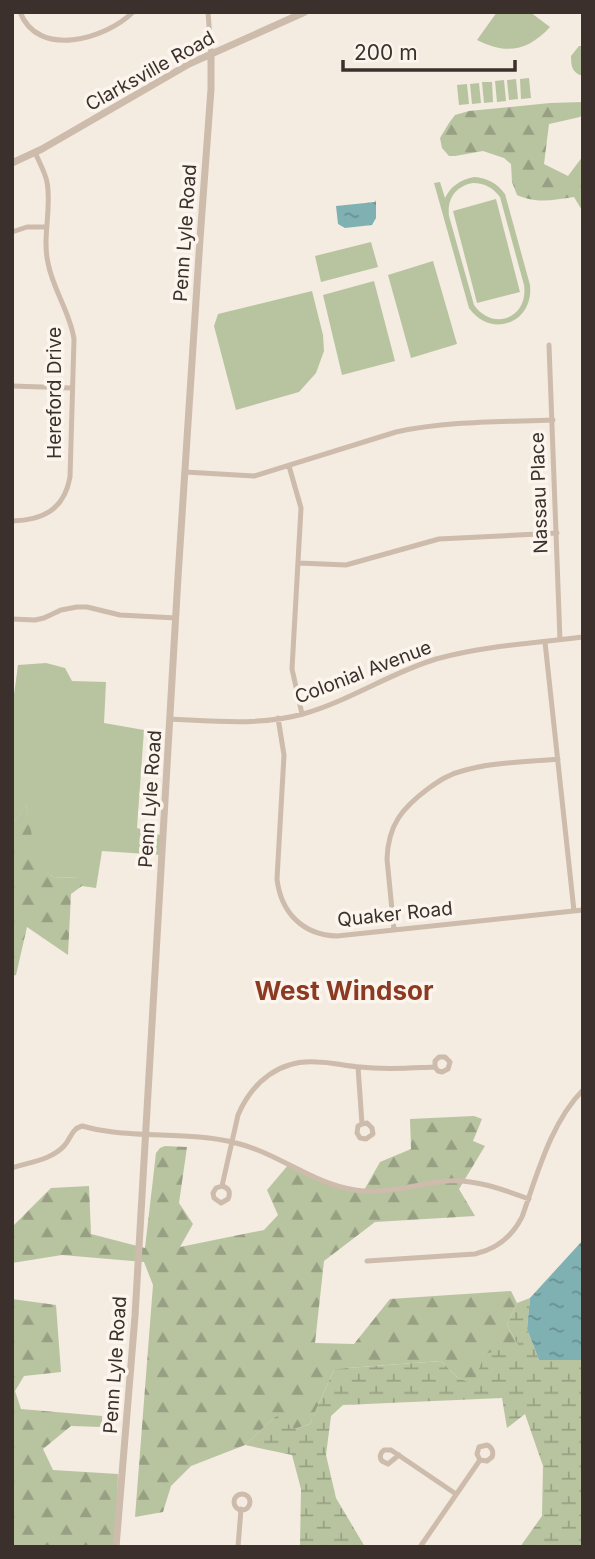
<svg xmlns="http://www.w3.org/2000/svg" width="595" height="1559" font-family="Inter,sans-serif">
  <defs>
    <pattern id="forest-firs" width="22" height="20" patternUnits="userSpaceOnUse" patternTransform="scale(1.75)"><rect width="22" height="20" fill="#b8c4a0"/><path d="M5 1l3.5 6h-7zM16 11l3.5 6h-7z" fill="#97a083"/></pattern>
    <pattern id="wetland-marsh" width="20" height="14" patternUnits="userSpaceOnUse" patternTransform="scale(1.75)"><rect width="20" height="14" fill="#b8c4a0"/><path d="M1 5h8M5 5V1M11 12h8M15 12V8" fill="none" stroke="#97a083"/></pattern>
    <pattern id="water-ripples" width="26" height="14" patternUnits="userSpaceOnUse" patternTransform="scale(1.75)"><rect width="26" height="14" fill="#7fb0b2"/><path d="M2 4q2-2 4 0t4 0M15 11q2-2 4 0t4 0" fill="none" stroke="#699091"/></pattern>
  </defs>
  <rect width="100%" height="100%" fill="#f4ebe1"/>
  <path fill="#b8c4a0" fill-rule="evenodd" d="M497 12H530L550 27C528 51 506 55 477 40Z
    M579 46H583V76C572 73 571 66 571 56Z
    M529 78 531 98 521 99 520 79Z
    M516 79 518 99 509 100 507 80Z
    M504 80 506 101 497 102 495 81Z
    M482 82H492L493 102 484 103Z
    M479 83 481 103 472 104 470 84Z
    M467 84 469 104 459 105 457 85Z
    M474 177C487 178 497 183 505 194L530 285C534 323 491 339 469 308L434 183 440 182 445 198C451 186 460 180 474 177ZM473 183C485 183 493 188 500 197L524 285C529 318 493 332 474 305L449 216C447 198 456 186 473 183Z
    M496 199 520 292 477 303 453 211Z
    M371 242 378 267 321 282 315 256Z
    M433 261 457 344 411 358 388 275Z
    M374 281 395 361 342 375 323 295Z
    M312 291 323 335 324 351 316 373 299 392 236 410 214 326 218 314Z
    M46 663 65 668 72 681 106 682 104 723 144 730 137 828 163 836 162 855 102 851 96 888 82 886 80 878 53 877 36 863 26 805 12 825V710L18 665Z"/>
  <path fill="url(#forest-firs)" d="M583 102V112L580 117 549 124 544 164 568 176 583 156V212L574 197C553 200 537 204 517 195L512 182 511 164 504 158 483 151 455 156H449L442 148 440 138 449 123 455 115 469 111 550 103Z
    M26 804 37 863 53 877 81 878 82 886 71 894 68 955 27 927 16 975 12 976V825Z
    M474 1116 482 1119 473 1141 485 1146 459 1189 475 1216 375 1222 324 1261 315 1343 354 1344 390 1299 511 1291 517 1303 507 1325 518 1345 473 1385 458 1378 441 1361 334 1369 310 1424 294 1429 276 1416 245 1445 191 1466 171 1486 163 1512 135 1517 153 1285 144 1262 62 1255 12 1263V1227L51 1188 89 1186 91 1234 145 1248 156 1153 160 1148 165 1146 187 1147 179 1203 193 1224 180 1247 264 1230 278 1215 267 1190 289 1164 329 1184 363 1192 380 1162 411 1149 410 1119Z
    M12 1299 56 1305 61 1372 24 1376 15 1391 21 1409 102 1416V1427L71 1426 43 1449 53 1470 118 1474 116 1547H12Z"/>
  <path fill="url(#wetland-marsh)" d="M530 1298 527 1329 539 1360H583V1547H520L542 1516 543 1466 525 1414 507 1428 502 1398 343 1405 331 1416 326 1455 336 1498 365 1547H300L301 1489 292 1455 245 1445 277 1415 294 1429 310 1424 334 1369 441 1361 458 1378 473 1384 485 1354 518 1345 507 1325 517 1303Z"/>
  <path fill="url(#water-ripples)" d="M376 200V218L372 225 345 228 338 224 336 206 375 202Z
    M583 1240V1360H539L527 1329 530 1298Z"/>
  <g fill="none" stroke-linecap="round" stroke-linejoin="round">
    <path stroke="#cdbbac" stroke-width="5" d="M20 12C38 59 106 39 133 12
      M208 12 211 53
      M12 232 27 227H46
      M549 345 560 640
      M12 386 72 388
      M289 466 301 508 292 669 302 714
      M185 472 254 476 396 432C447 421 500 422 553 420
      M12 521C43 520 64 510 70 477L74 339C70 312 53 290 48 263 42 236 52 209 47 182 45 172 39 162 35 152
      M298 563 346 565 439 539 557 533
      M12 619 35 620 44 618 61 610 77 607H87L120 615 176 618
      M545 642 574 911
      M278 718 284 755 277 879C281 913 303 935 337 936L583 910
      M170 719C214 721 260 726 303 714 349 701 390 673 436 659 483 646 534 643 583 637
      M394 930 387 859C388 825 402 808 429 788 439 781 449 774 462 771 490 762 528 762 558 759
      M358 1067 362 1124 358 1126 357 1133 360 1138 366 1139 373 1134 372 1128 367 1123 362 1124
      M12 1168C30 1162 51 1160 64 1146 71 1139 71 1129 82 1126 92 1129 103 1131 113 1132 154 1137 196 1133 236 1143 278 1153 313 1184 355 1190 386 1195 415 1184 446 1181 475 1179 502 1189 529 1199
      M222 1186C229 1188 231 1192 228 1199L221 1203 214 1198 213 1193 216 1188 222 1186 238 1115C252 1082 280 1059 317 1062 331 1062 345 1066 360 1067 385 1070 410 1068 435 1067L438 1071 442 1072 448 1069 450 1062 445 1057H439L435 1061V1067
      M367 1261 475 1254C497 1249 512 1237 522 1217 537 1175 551 1122 583 1090
      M399 1455 388 1464 382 1461C379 1457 380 1453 384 1450H391L456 1494
      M234 1502a8 8 0 1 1 16 0a8 8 0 1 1-16 0Z
      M238 1547 241 1509
      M420 1547 480 1460 477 1454 479 1447 487 1445C492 1447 494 1452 492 1457L487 1461 480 1460"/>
    <path stroke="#cdbbac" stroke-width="7" d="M12 163 42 149 189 64 305 12
      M116 1547 135 1316 178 577 200 239 211 89V53"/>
  </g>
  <g text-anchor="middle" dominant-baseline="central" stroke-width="7" stroke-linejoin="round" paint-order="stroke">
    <g font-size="19" fill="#3b302b" stroke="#fbf5ee">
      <text transform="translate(150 71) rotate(-29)">Clarksville Road</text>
      <text transform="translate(185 233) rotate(-86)">Penn Lyle Road</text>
      <text transform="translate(54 393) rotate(-90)">Hereford Drive</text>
      <text transform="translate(539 493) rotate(-92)">Nassau Place</text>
      <text transform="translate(363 672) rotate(-21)">Colonial Avenue</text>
      <text transform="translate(150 799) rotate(-86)">Penn Lyle Road</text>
      <text transform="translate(395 914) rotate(-6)">Quaker Road</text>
      <text transform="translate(115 1365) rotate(-86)">Penn Lyle Road</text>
    </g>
    <g font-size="26" font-weight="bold" fill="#8c3b22" stroke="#fbf5ee">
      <text x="344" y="990">West Windsor</text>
    </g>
  </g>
  <rect width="595" height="1559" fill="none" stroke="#3b302b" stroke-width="28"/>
  <path d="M343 60v10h172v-10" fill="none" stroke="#3b302b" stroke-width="3.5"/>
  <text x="354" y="60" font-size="21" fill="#3b302b" stroke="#fbf5ee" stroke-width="5" paint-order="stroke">200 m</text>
</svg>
